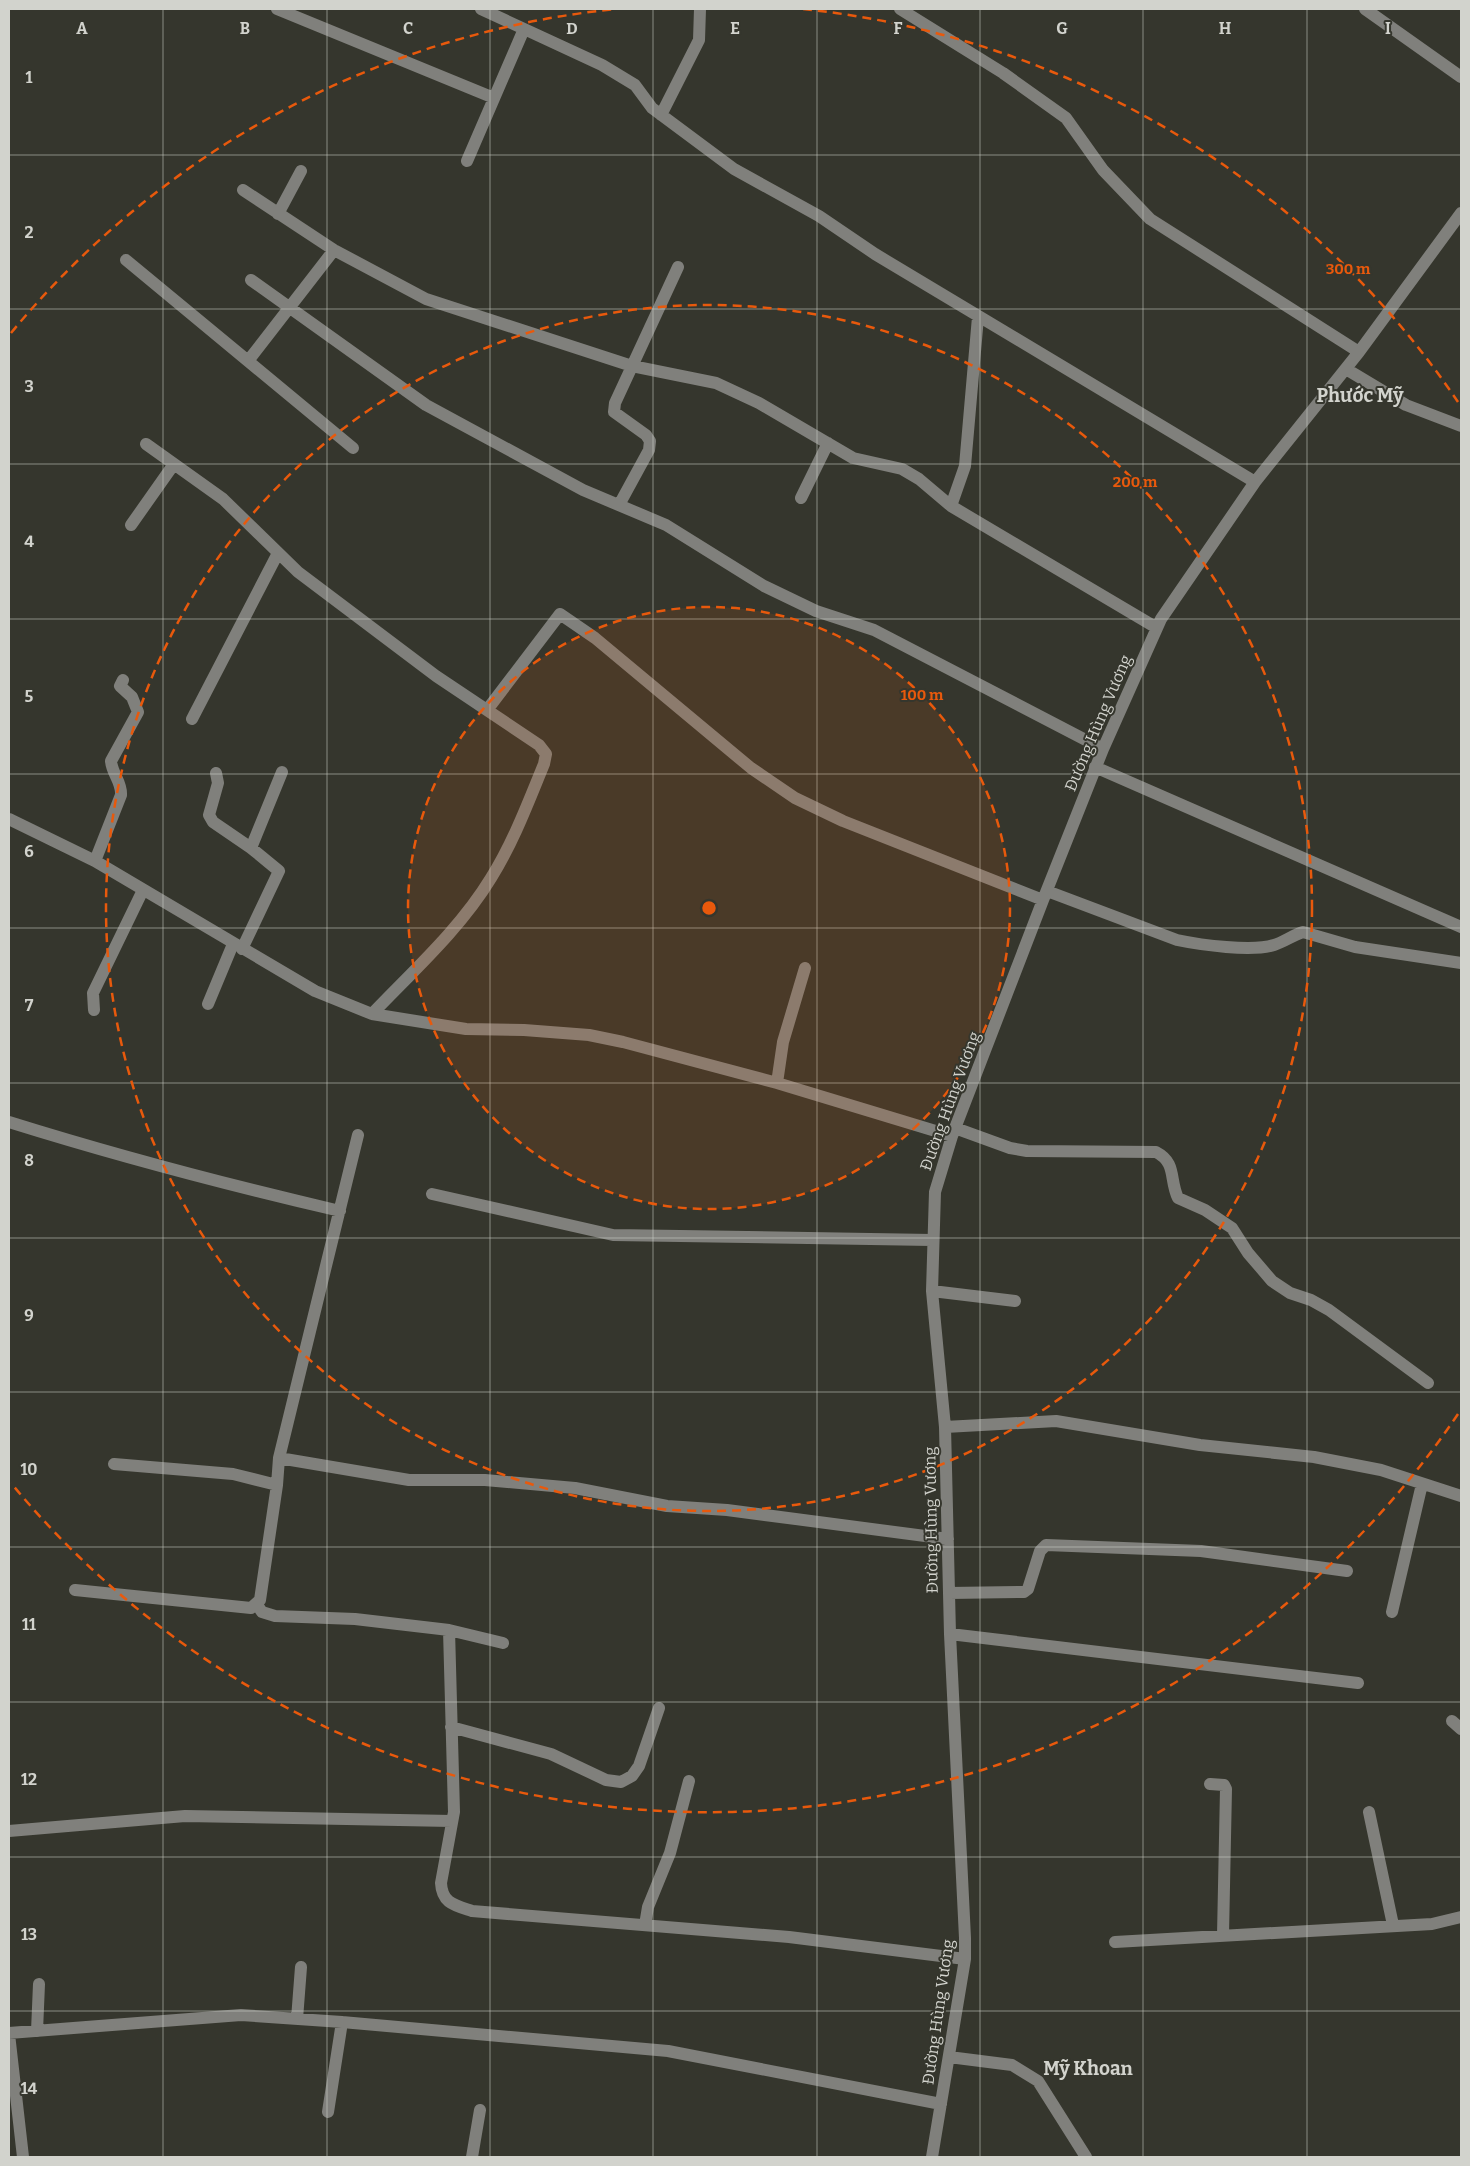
<svg xmlns="http://www.w3.org/2000/svg" width="1470" height="2166" font-family="Bitter,serif">
  <rect width="100%" height="100%" fill="#35362d"/>
  <g fill="none" stroke-linecap="round" stroke-linejoin="round">
    <path stroke="#80807c" stroke-width="12" d="M277 9 494 98
      M481 9 602 65 635 85 652 108 734 169 819 216 875 254 1255 482
      M900 9 1003 73 1066 118 1103 170 1150 219 1359 352
      M1365 9 1461 77
      M661 115 699 40 700 9
      M467 161 524 29
      M243 190 334 250 426 299 632 366 716 383 759 403 853 458 902 469 919 479 951 506 1157 628
      M278 214 301 171
      M126 260 353 448
      M251 280 426 405 583 490 666 525 764 586 816 611 874 630 1103 749
      M248 361 334 250
      M1346 369 1406 405 1461 426
      M146 444 223 499 298 572 436 676 539 745 546 754 544 764C528 803 513 843 491 878 460 929 413 971 372 1014
      M801 498 828 443
      M619 505 649 450 650 441 646 435 614 412 615 403 678 267
      M951 506 965 466 978 317
      M131 525 174 464
      M487 710 560 614 595 638 751 768 795 798 843 821 1043 900
      M192 719 278 553
      M1095 767 1461 927
      M216 773 218 783 209 815 213 822 251 848
      M9 819 95 861 315 991 372 1014 466 1029 524 1030 589 1035 623 1042 777 1083 952 1136
      M95 861 121 795C122 782 112 774 111 761L138 712 132 697 120 686 123 680
      M1047 891 1177 940C1201 945 1252 952 1274 945 1284 942 1293 935 1303 932L1355 947 1461 963
      M242 949 279 871 251 848 282 772
      M208 1004 233 944
      M94 1010 93 993 143 890
      M777 1083 783 1042 805 968
      M9 1122C118 1156 228 1185 340 1211
      M955 1128 1010 1148 1027 1151 1156 1152C1177 1163 1169 1179 1178 1198L1205 1210 1232 1228 1248 1253 1272 1281 1290 1293 1311 1300 1329 1310 1428 1383
      M432 1194 613 1235 932 1240
      M932 1291 1015 1301
      M945 1427 1056 1421 1200 1445 1314 1457 1381 1470 1461 1496
      M279 1458 358 1135
      M114 1464 233 1474 277 1485 279 1458 409 1480H485L575 1488 667 1506 727 1510 948 1539
      M75 1590 251 1608 260 1600 277 1485
      M949 1593 1024 1592 1028 1589 1040 1551 1046 1545 1201 1551 1347 1571
      M257 1605 262 1612 275 1616 355 1619 449 1630 503 1643
      M1392 1612 1422 1484
      M449 1630 454 1812 441 1883C442 1903 454 1905 472 1911L789 1937 965 1959
      M950 1634 1358 1683
      M1452 1721 1461 1729
      M451 1727 551 1754 606 1780 621 1782 632 1776 639 1766 659 1708
      M1210 1784 1224 1785 1226 1789 1223 1935
      M1369 1812 1393 1925
      M9 1831 185 1816 452 1821
      M645 1925 648 1907 670 1853 689 1781
      M1115 1942 1432 1924 1461 1917
      M297 2019 301 1967
      M37 2031 39 1984
      M9 2033 241 2015 342 2022 668 2051 941 2104
      M9 2034 23 2157
      M949 2057 1012 2065 1038 2081 1086 2157
      M328 2112 342 2022
      M472 2157 480 2110
      M932 2157 965 1959V1938L950 1634 945 1427 932 1291 935 1192 952 1136 1043 900 1103 749 1161 619 1255 482 1359 352 1461 213"/>
  </g>
  <path fill="none" stroke="#d2d3cd" stroke-width="1" stroke-opacity="0.55" d="M163 9V2157M327 9V2157M490 9V2157M653 9V2157M817 9V2157M980 9V2157M1143 9V2157M1307 9V2157M9 155H1461M9 309H1461M9 464H1461M9 619H1461M9 774H1461M9 928H1461M9 1083H1461M9 1238H1461M9 1392H1461M9 1547H1461M9 1702H1461M9 1857H1461M9 2011H1461"/>
  <circle cx="709" cy="908" r="301" fill="#e8590c" fill-opacity=".12"/>
  <g fill="none" stroke="#e8590c" stroke-width="2.5" stroke-dasharray="9 6">
    <circle cx="709" cy="908" r="301"/>
    <circle cx="709" cy="908" r="603"/>
    <path d="M1458 1414A904 904 0 0 1 11 1483M11 333A904 904 0 0 1 615 9M803 9A904 904 0 0 1 1458 402"/>
  </g>
  <g text-anchor="middle" dominant-baseline="central" stroke-width="4" stroke-linejoin="round" paint-order="stroke">
    <g font-size="16" fill="#d2d3cd" stroke="#35362d">
      <text transform="translate(1098 723) rotate(-67)">Đường Hùng Vương</text>
      <text transform="translate(950 1101) rotate(-70)">Đường Hùng Vương</text>
      <text transform="translate(931 1520) rotate(-91)">Đường Hùng Vương</text>
      <text transform="translate(938 2012) rotate(-82)">Đường Hùng Vương</text>
    </g>
    <g font-size="19" font-weight="bold" fill="#d2d3cd" stroke="#35362d">
      <text x="1360" y="395">Phước Mỹ</text>
      <text x="1088" y="2068">Mỹ Khoan</text>
    </g>
  </g>
  <g font-size="16" text-anchor="middle" font-weight="bold" fill="#d2d3cd" stroke="#35362d" stroke-width="4" stroke-linejoin="round" paint-order="stroke">
    <text x="82" y="34">A</text>
    <text x="245" y="34">B</text>
    <text x="408" y="34">C</text>
    <text x="572" y="34">D</text>
    <text x="735" y="34">E</text>
    <text x="898" y="34">F</text>
    <text x="1062" y="34">G</text>
    <text x="1225" y="34">H</text>
    <text x="1388" y="34">I</text>
    <text x="29" y="83">1</text>
    <text x="29" y="238">2</text>
    <text x="29" y="392">3</text>
    <text x="29" y="547">4</text>
    <text x="29" y="702">5</text>
    <text x="29" y="857">6</text>
    <text x="29" y="1011">7</text>
    <text x="29" y="1166">8</text>
    <text x="29" y="1321">9</text>
    <text x="29" y="1475">10</text>
    <text x="29" y="1630">11</text>
    <text x="29" y="1785">12</text>
    <text x="29" y="1940">13</text>
    <text x="29" y="2094">14</text>
  </g>
  <circle cx="709" cy="908" r="8" fill="#e8590c" stroke="#35362d" stroke-width="2.5"/>
  <g font-size="15" text-anchor="middle" font-weight="bold" fill="#e8590c" stroke="#35362d" stroke-width="4" stroke-linejoin="round" paint-order="stroke">
    <text x="1348" y="274">300 m</text>
    <text x="1135" y="487">200 m</text>
    <text x="922" y="700">100 m</text>
  </g>
  <rect width="1470" height="2166" fill="none" stroke="#d2d3cd" stroke-width="20"/>
</svg>
